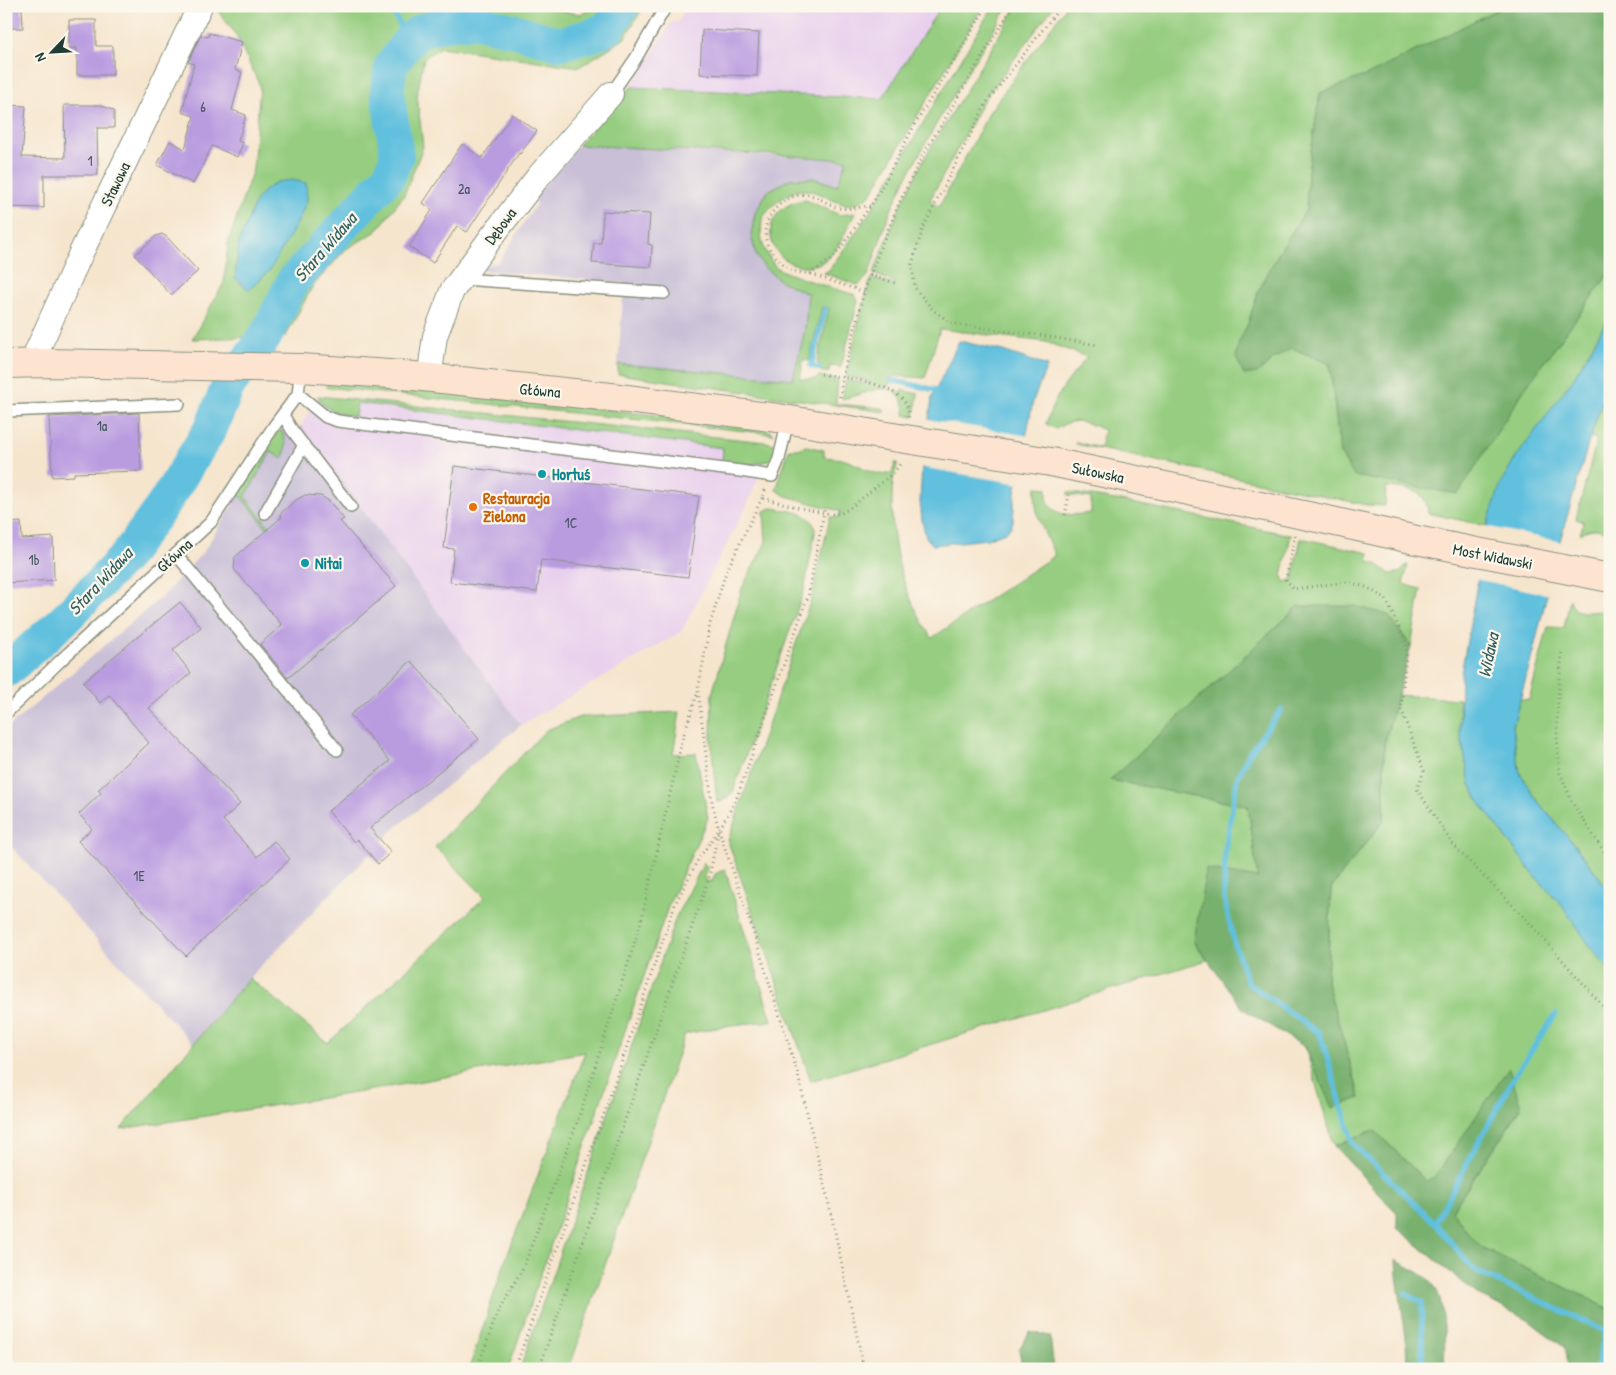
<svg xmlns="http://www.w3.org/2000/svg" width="1616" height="1375" font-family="'Patrick Hand',sans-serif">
  <rect width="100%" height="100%" fill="#fbf7ec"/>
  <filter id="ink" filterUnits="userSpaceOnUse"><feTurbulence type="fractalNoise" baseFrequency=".02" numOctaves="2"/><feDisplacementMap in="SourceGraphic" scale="10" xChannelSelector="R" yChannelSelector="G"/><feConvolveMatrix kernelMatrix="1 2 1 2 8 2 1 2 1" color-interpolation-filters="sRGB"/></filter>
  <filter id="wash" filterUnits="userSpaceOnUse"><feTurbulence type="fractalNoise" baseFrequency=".0096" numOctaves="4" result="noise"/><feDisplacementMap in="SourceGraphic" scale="20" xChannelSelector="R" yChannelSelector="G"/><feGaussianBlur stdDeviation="1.12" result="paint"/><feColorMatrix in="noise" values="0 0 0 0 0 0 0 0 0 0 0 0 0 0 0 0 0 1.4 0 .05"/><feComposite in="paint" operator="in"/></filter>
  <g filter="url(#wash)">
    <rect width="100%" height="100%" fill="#f6e5cd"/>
    <path fill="#e9d1ed" d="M687 6H941L882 99 631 87 672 22H678Z
      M318 396 766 442 765 461 748 503 681 632 521 725 301 426Z"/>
    <path fill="#c9bfd7" d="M578 145 848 160 837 186 813 178 768 191 751 235 781 281 808 293 805 330 793 380 618 364 624 283 481 270V267L499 262 536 204 535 197Z
      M301 426 521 725 394 829 249 978 193 1044 6 841V729L164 595 204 551 277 432 280 429Z"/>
    <path fill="#96cd80" stroke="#5a855a" d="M214 6H530L581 14 597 6H644L624 39 579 67 441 47 424 58 417 95 423 147 404 195 377 231 346 249 312 287 286 336 192 339 224 283 228 243 253 169 260 86 235 33Z
      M941 6H983L871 194C843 220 830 190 802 190 790 190 763 210 762 222 761 227 761 235 762 241 764 250 770 260 776 267 783 274 842 291 855 295L858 301 841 367 830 366 828 373 820 371V364L817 363 829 308 822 307 809 361 803 360 800 379H816L819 376 838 380 836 404 883 408 885 412 618 374V364L793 379 805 330 808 294 781 281 765 268 756 255 751 235 755 213 768 191 790 179 813 178 837 186 847 160 779 155 578 145 631 87 882 99Z
      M993 6H1008L942 114 904 182 888 217 868 276 860 284 857 285 824 273 829 270 867 217Z
      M1017 6H1054L983 101 930 200 939 207 990 111 1064 10 1065 6H1504L1372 73 1320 93 1308 171 1306 210 1277 256 1258 292 1248 324 1239 342 1258 373 1272 360 1292 348 1330 364 1340 453 1354 476 1458 493 1524 390 1610 272V315L1575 376 1546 418 1488 522 1487 526 1428 513C1426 487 1407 489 1386 487L1385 506 1367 505 1076 444V442L1100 448 1104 430C1085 422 1075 416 1056 429L1046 424C1055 394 1069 380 1087 357L1046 342 940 329 925 378 892 376 888 387 885 389H879L842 399 846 380 869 384V381L846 377 859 319 871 278 894 285 895 282 873 274 898 211 924 159Z
      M806 200 840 215 855 213C847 228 839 251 824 261 804 274 774 261 771 237 768 216 787 201 806 200Z
      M334 380 765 427 774 434 325 387Z
      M1610 389V533C1598 528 1591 527 1580 534L1584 522 1576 519 1597 439 1590 437 1602 402Z
      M893 390 901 392 902 390 918 394 914 417 905 415C906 404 901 398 893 390Z
      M318 396 766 442 778 445 774 457C755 468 742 464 722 461L723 448 357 403 355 417C340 413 324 412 318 396Z
      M280 429C287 439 287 447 283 459L271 452 245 497 269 526 267 528 238 493 271 441Z
      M806 446 824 450V457C832 458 841 458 848 461 858 463 892 489 895 463H898C893 476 892 487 892 500 891 550 904 597 932 638L1055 555C1045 534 1032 511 1036 487L1047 488C1044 518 1070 516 1091 513V498L1068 495V492L1121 501 1291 535 1282 576 1284 582 1292 580 1301 538 1369 553 1368 561 1378 565 1390 574 1401 572 1406 565H1408L1403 584 1421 589 1411 646 1388 615 1299 606 1110 780 1248 806 1258 878 1194 941 1207 960 811 1081 728 841 812 597 830 517H839L840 511 786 496 776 490 789 449H798Z
      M772 508C788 511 816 511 815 533L804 590 733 792 723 801 717 802 711 741 712 694 742 588 766 542 764 511Z
      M1570 599C1573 617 1590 611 1604 611V603H1610V894L1597 874 1573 843 1539 803 1520 773 1516 753 1513 726 1520 699 1529 700 1548 627 1564 628Z
      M1397 695 1459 699 1460 731 1470 784 1480 803 1534 875 1561 904 1590 946 1610 971V1309L1483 1248 1468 1233 1452 1211 1521 1108 1434 1178 1426 1181 1374 1130 1334 1146 1305 1047 1332 1107 1360 1098 1327 983 1331 888 1384 820V745Z
      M680 712 673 754 696 753 708 818 669 904 508 1369H469L504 1264 585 1052 355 1093 121 1129 249 978 328 1043 485 897 435 847 546 730 580 717Z
      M703 862 708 869 704 879 712 882 715 874 725 869 772 1021 731 1025 685 1034 569 1369H520L676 917 702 867Z"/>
    <path fill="#78b06e" stroke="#4c7651" d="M1504 6H1610V272L1524 390 1458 494 1354 476 1340 453 1330 364 1292 348 1272 360 1258 373 1244 375 1236 357 1239 342 1248 324 1258 292 1277 256 1306 210 1308 171 1320 93 1372 73Z
      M1299 606H1355L1388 615 1411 646 1384 745V820L1331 888 1327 983 1360 1098 1332 1108 1305 1047 1243 1009 1194 941 1206 869 1258 878 1248 806 1110 780Z
      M1509 1068 1521 1107 1452 1211 1468 1233 1483 1248 1610 1309V1369H1567L1565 1348 1528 1320 1478 1295 1397 1228V1213L1334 1146 1374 1130 1426 1181 1434 1178Z
      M1396 1260C1407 1267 1421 1272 1430 1281 1447 1295 1445 1348 1444 1369H1407L1406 1337 1397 1276Z
      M1030 1332 1050 1336 1054 1369H1022L1019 1349Z"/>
    <path fill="#60c0de" stroke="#407e89" d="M292 180 306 183 307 201 298 222 270 270 249 290 235 278 239 242 256 200 265 190 277 182Z
      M1610 315V389L1602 402 1589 441 1560 541 1533 652 1513 726 1516 753 1520 773 1539 803 1573 843 1597 874 1610 894V971L1590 946 1561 904 1534 875 1480 803 1470 784 1460 731 1461 674 1488 522 1500 486 1512 463 1575 376Z
      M959 341 1003 351 1047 366 1033 401 1015 494 1013 521 1011 527 1005 532 987 539 933 545 926 537 922 520 920 502 922 467 932 398Z"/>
    <path fill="#f6e5cd" d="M927 419 1029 436 1020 484 920 467Z
      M1485 526 1562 542 1550 595 1475 579Z"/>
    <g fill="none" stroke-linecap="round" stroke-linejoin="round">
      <path stroke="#60c0de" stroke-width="5.5" d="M378 6 394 13 408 42
        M819 368 811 366 825 309
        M891 380 936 390
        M1281 710 1250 752 1237 779 1225 851 1224 899 1235 945 1248 983 1320 1034 1353 1144 1435 1223 1475 1271 1605 1331 1597 1369
        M1435 1223 1515 1075 1556 1014
        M1406 1294 1422 1302V1369"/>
      <path stroke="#60c0de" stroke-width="34" d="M6 671 63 621 126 556 163 505 211 428 228 386 265 337 293 281 389 176 397 156 387 91 391 66 408 42 420 31 443 24 475 21 520 32 559 44 593 35 608 28 622 6"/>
    </g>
    <g id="blocks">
      <path fill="#b99be0" d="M6 8H22L23 28H6Z
        M69 20H96V46H113V75H77V48H69Z
        M702 30 759 33 757 76 700 74Z
        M209 33 242 42 235 70 242 72 232 110 246 115 238 141 243 143 237 157 212 146 193 184 157 165 170 141 185 149 194 116 182 112 194 64 188 62 201 35 208 37Z
        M6 105 26 106 22 157 65 158 64 105H101L114 111V128H97L98 175H44V208L6 207Z
        M512 114 537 131 520 154 519 153 467 232 457 226 433 263 409 247 432 210 423 203 462 144 482 158Z
        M603 211 650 214 648 244 652 245 651 267 592 263 594 243H601Z
        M162 234 167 237 198 271 171 295 135 255 156 236Z
        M139 413 141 471 74 473V476L52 477 49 417Z
        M454 466 699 496 688 577 541 560 537 592 450 582 454 549 444 548Z
        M305 495 321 496 329 501 344 519 340 521 396 586 288 678 260 644 282 625 234 569 235 557 282 517 280 514 296 500Z
        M21 522 22 539 53 537 54 580 6 583V523Z
        M180 602 201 627 173 650 191 673 149 708 240 804 223 820 257 857 274 841 290 859 186 956 78 841 92 829 79 814 101 793 98 790 149 743 109 695 100 703 83 682Z
        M411 661 479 739 370 828 391 852 378 864 357 839 354 842 328 811 390 761 350 715Z"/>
    </g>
  </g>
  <g filter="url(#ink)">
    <use href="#blocks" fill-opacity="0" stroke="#8a9180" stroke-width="1"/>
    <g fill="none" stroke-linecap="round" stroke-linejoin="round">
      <defs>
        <path id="lane" d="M611 94 636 58 666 6
          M462 279 664 293
          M298 394 326 417 338 421 740 471 772 476 779 459 788 420
          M6 411 179 404
          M283 415 292 430 351 507
          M265 513 304 445
          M176 554 337 750
          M6 713 61 660 211 522 274 426 298 394 301 368"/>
        <path id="street" d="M36 363 37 351 81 253 200 6
          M429 379 435 336 452 291 493 235 538 177 611 94"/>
        <path id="secondary" d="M6 364 47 363 301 368 404 375 611 397 778 418 899 438
          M1051 462 1327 520 1416 540 1610 578"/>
      </defs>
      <use href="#lane" stroke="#8a9180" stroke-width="14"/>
      <use href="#street" stroke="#8a9180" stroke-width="26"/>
      <use href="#secondary" stroke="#8a9180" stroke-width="30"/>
      <path stroke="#8a9180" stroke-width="3" stroke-dasharray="1 4" stroke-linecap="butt" d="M1061 6 987 102 923 228 912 264 915 288 934 311 953 324 1038 335 1098 345
        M870 206C860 207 849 210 839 208 826 205 814 191 799 195 767 203 752 238 780 261 784 264 788 269 792 271 798 273 806 273 811 274L835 256 876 198 914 126 987 6
        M811 274 864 292
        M870 275 895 283
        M821 374C844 378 914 383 908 418
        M840 397 842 378 864 292 881 246 901 199 923 155 1013 6
        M765 490 762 498C776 501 831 518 841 513 852 508 868 493 878 485 885 479 898 471 901 461
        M762 498 726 572 710 624 698 691 712 802 719 830 753 931 797 1071 831 1213 864 1369
        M1065 515 1069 495
        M1295 535 1286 580 1294 589 1347 582 1366 587 1385 598 1407 644 1401 709 1424 771 1417 789 1453 845 1526 919 1610 1014
        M1562 653 1558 698 1557 737 1560 773 1573 804 1610 861
        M477 1369 498 1311 524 1266 579 1117 640 926 683 737 697 694
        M515 1369 606 1108 675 904 699 858 719 830 736 800 808 596 825 507
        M539 1369 709 877 718 833"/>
      <use href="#lane" stroke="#fff" stroke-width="11"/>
      <use href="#street" stroke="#fff" stroke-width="24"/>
      <use href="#secondary" stroke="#fde4d1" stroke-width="28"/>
      <defs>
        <path id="secondary-bridge" d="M899 438 1051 462"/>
      </defs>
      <use href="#secondary-bridge" stroke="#8a9180" stroke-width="30" stroke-linecap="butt"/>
      <use href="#secondary-bridge" stroke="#fde4d1" stroke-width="28"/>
    </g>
  </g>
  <g fill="#0f9aa8" stroke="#fbf7ec" stroke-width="2">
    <circle cx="542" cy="474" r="5"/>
    <circle cx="305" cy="563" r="5"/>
  </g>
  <circle fill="#e8710a" stroke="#fbf7ec" stroke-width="2" cx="473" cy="507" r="5"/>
  <g text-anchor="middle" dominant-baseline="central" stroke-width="4.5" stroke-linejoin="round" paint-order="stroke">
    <g font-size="14" fill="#46545f">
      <text x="203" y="106">6</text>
      <text x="90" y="160">1</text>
      <text x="464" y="188">2a</text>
      <text x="102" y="425">1a</text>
      <text x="571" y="522">1C</text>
      <text x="34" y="559">1b</text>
      <text x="139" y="875">1E</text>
    </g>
    <g font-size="16" fill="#1f3d34" stroke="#fbf7ec">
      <text transform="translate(115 184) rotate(-64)">Stawowa</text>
      <text transform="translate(500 226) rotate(-53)">Dębowa</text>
      <text transform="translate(540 390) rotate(5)">Główna</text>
      <text transform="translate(1098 472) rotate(12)">Sułowska</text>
      <text transform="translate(174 555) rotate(-42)">Główna</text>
      <text transform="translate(1493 556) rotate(11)">Most Widawski</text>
    </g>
    <g font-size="16" font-weight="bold" fill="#0d838f" stroke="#fbf7ec" text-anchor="start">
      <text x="552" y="474">Hortuś</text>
      <text x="315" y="563">Nitai</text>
    </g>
    <g font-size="16" font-weight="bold" fill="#c56008" stroke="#fbf7ec" text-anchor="start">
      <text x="483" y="498">Restauracja<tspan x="483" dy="18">Zielona</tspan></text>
    </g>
    <g font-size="18" font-style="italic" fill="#2f5e5e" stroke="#fbf7ec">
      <text transform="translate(325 247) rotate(-49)">Stara Widawa</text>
      <text transform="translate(100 581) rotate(-47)">Stara Widawa</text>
      <text transform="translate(1488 655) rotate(-78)">Widawa</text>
    </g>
  </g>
  <rect width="1616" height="1375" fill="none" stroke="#fbf7ec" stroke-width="25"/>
  <g transform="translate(52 52) rotate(245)" stroke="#fbf7ec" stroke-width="4" paint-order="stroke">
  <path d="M0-4L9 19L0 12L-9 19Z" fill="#1f3d34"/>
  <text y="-8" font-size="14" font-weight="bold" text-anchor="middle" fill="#1f3d34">N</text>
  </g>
</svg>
